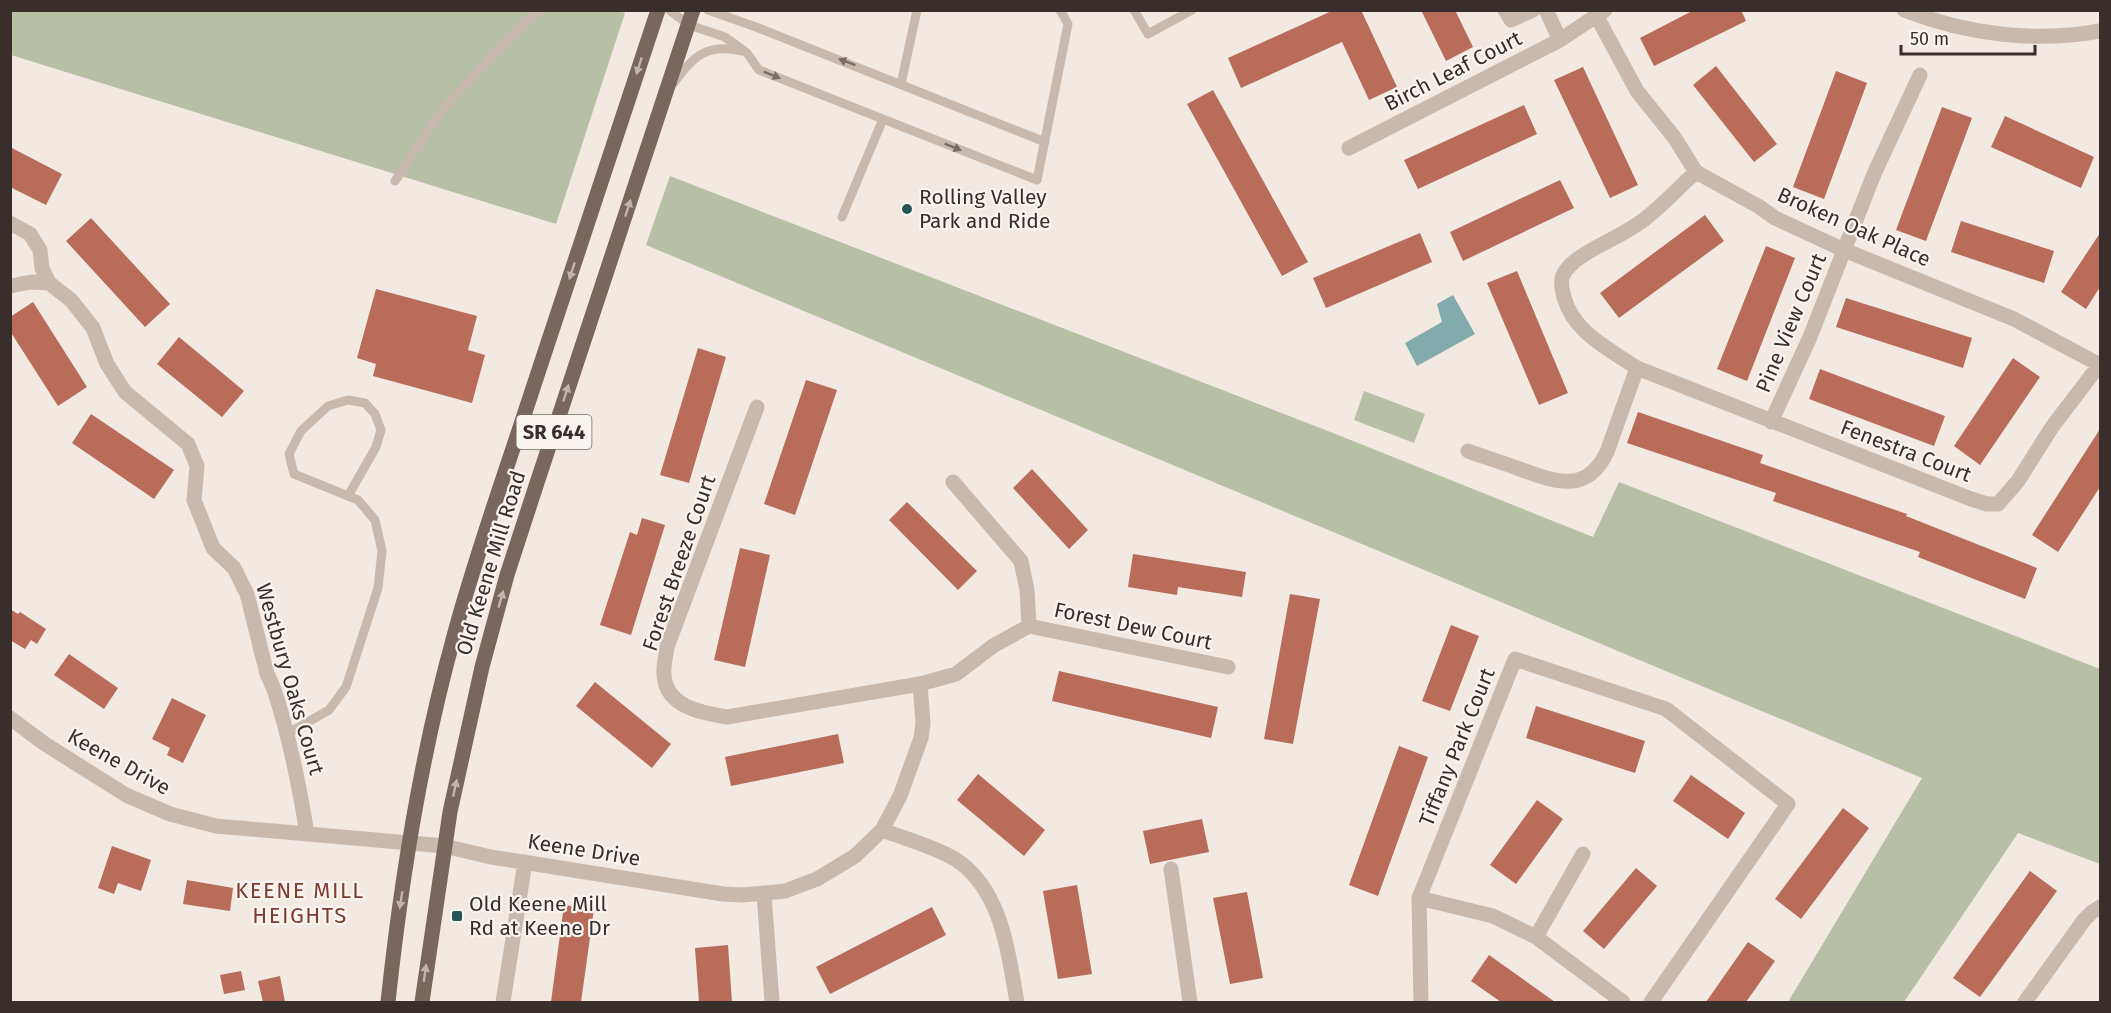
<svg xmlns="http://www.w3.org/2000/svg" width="2111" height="1013" font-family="'Fira Sans',sans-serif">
  <rect width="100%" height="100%" fill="#f1e9e2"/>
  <path fill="#b7bfa4" d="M616 10 625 13 556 224 11 55 10 11Z
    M670 176 1333 433 1593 537 1619 482 2100 669V864L2018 833 1904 1002H1788L1922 778 646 245Z
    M1364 391 1425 414 1414 443 1354 420Z"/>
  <path fill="#84abab" d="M1453 295 1475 334 1417 366 1405 343 1442 322 1437 304Z"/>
  <path fill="#b86c59" d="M1334 10H1361L1397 87 1369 100 1342 42 1241 88 1228 58Z
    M1421 10H1455L1473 47 1446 61Z
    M1694 10H1741L1746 21 1654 66 1640 38Z
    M1716 66 1777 144 1754 162 1693 85Z
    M1583 67 1638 185 1610 198 1554 80Z
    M1836 71 1867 83 1824 199 1793 187Z
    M1213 90 1308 262 1282 276 1187 104Z
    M1524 105 1537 134 1418 189 1404 160Z
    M1942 107 1972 118 1926 241 1896 230Z
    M2005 116 2094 157 2081 188 1991 147Z
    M10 147 62 174 46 205 10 187Z
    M1560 180 1574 208 1463 261 1450 232Z
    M1705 215 1724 241 1619 318 1600 293Z
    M91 218 170 304 145 327 66 241Z
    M1961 221 2054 251 2044 283 1951 252Z
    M1420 233 1432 262 1326 308 1313 278Z
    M2100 233V287L2086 309 2061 292Z
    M1766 246 1795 258 1747 381 1717 369Z
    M1517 271 1568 393 1539 405 1487 283Z
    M376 289 477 316 468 350 485 355 472 403 373 376 376 364 357 358Z
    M1846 298 1972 338 1963 368 1836 327Z
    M33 302 87 387 58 406 10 331V317Z
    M179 337 244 391 222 417 157 364Z
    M698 348 726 357 689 483 660 475Z
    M2013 358 2040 377 1980 465 1954 446Z
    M1820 369 1945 416 1934 446 1809 399Z
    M806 380 837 390 795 515 764 504Z
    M1638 412 1763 455 1760 463 1907 514 1906 516 2037 568 2025 599 1918 557 1920 552 1773 501 1776 493 1627 443Z
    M91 414 174 470 154 499 72 443Z
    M2100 429V487L2058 552 2032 535Z
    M1032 469 1088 530 1069 549 1013 488Z
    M907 502 977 571 958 590 889 520Z
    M642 518 665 525 631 635 600 625 630 532 637 535Z
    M740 548 770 555 745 667 714 660Z
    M1133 554 1246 572 1242 597 1178 587 1177 595 1128 587Z
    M1290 594 1320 599 1293 744 1264 739Z
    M10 609 18 614 20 612 46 629 37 644 31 640 25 649 10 640Z
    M1451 625 1479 636 1450 711 1422 701Z
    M69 654 118 688 104 709 54 675Z
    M1059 671 1218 707 1211 738 1052 701Z
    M595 682 671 744 652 768 576 706Z
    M172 698 206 715 183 763 167 755 170 748 152 739Z
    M1536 706 1645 741 1635 773 1526 738Z
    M838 734 844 763 731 786 725 757Z
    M1399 746 1428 757 1378 896 1349 885Z
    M978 774 1045 830 1024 856 957 800Z
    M1691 775 1745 813 1728 839 1673 801Z
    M1537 800 1563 819 1516 884 1490 865Z
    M1843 808 1869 828 1801 919 1775 899Z
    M1202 819 1209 852 1150 864 1143 831Z
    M112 846 151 860 141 891 118 883 114 894 98 888Z
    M1636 868 1657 886 1604 949 1583 931Z
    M2030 871 2057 891 1980 997 1953 978Z
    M187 880 233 888 230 911 183 904Z
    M1077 885 1092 974 1058 979 1043 891Z
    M1247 892 1263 978 1230 984 1213 898Z
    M564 905 594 909 581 1002H551Z
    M932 907 946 935 830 994 816 967Z
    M1748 942 1775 961 1746 1002H1706Z
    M728 945 732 1002H699L695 948Z
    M1489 955 1555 1002H1501L1471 981Z
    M241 971 245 990 224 994 220 975Z
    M280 976 285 1002H263L258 981Z"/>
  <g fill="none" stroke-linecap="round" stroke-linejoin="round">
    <path stroke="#c8b9af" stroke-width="9" d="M669 10 689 25 725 37 747 53 759 70 1037 180 1068 24 1060 10
      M708 10 756 27 1045 142
      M1134 10 1148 34 1192 10
      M674 83C693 56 707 43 742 51
      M901 84 917 10
      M395 181 442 110 518 29 540 10
      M842 217 883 119
      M287 734 329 710 346 687 378 588 382 551 375 520 358 500 294 474 289 454 301 431 328 406 348 400 365 403 375 414 381 430 376 447 348 496"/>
    <path stroke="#c8b9af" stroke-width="15" d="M1505 10 1511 20 1533 10
      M1546 10 1560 40
      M1904 10C1966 34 2034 43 2100 31
      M1596 15 1637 91 1674 137 1696 172 1758 206 1775 218 1844 250 2014 319 2100 365
      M1349 148 1560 40 1605 10
      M1696 172C1678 188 1661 207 1642 221 1621 237 1595 245 1575 261 1561 273 1559 279 1564 297 1573 332 1609 349 1637 368L1971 499 1987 504H1998L2018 481 2052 427 2100 364
      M10 223 30 234 40 250 42 268 49 283 71 300 93 328 107 364 125 392 188 444 197 466 194 500 213 548 234 568 247 594 267 674C276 690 279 706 284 723 294 760 301 796 307 834
      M10 286 31 282 49 283
      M757 407 667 647C666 656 663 666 664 675 666 707 702 713 727 717L920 684
      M1771 422 1810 337 1874 174 1920 75
      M1468 451C1484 457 1501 462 1517 468 1553 481 1586 496 1607 452L1637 368
      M953 482 1021 561 1027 590 1029 626
      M1029 626 1228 667
      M10 718 45 744 126 795 170 814 216 826 444 846 491 857 723 894 743 895 785 891 817 879 855 856 882 830 900 796 921 738 923 723 920 684 956 674 993 646 1029 626
      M882 830C906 839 933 846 955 859 1002 889 1008 953 1017 1002
      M1171 869 1190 1002
      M764 894 772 1002
      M1419 898 1493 916 1536 937 1623 1002
      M1536 937 1583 854
      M503 1002 525 862
      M1421 1002 1419 898 1515 659 1666 709 1788 804 1651 1002
      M2025 1002 2084 920 2092 912 2100 907"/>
    <path stroke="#78665f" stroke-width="15" d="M388 1002C401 880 421 755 454 636 476 554 505 474 531 394 573 266 615 138 658 10
      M422 1002 450 812 482 667 507 575 534 492 693 10"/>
  </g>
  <defs><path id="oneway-solid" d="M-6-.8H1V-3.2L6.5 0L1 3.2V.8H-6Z" transform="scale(1.5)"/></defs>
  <g fill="#796d67">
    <use href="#oneway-solid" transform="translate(847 62) rotate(-159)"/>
    <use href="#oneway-solid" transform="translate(772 75) rotate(22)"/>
    <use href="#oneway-solid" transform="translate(953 147) rotate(22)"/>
  </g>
  <g fill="#bfb4ae">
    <use href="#oneway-solid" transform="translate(639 66) rotate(108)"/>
    <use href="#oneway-solid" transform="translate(628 208) rotate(-72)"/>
    <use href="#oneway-solid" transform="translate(572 271) rotate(108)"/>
    <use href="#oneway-solid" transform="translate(566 393) rotate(-72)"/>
    <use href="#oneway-solid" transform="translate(501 599) rotate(-74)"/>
    <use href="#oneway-solid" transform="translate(455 788) rotate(-78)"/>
    <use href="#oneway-solid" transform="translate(401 900) rotate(99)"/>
    <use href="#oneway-solid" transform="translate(425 973) rotate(-82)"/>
  </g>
  <g fill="#265555" stroke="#f9f4ef" stroke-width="2">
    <circle cx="907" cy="209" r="6"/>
    <rect x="451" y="910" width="12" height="12" rx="3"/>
  </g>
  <g text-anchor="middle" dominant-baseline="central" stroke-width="4.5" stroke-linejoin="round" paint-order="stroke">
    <rect fill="#f9f4ef" stroke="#726a66" stroke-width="1.5" x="516.5" y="415" width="75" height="34" rx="4.5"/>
    <g font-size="20" font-weight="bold" fill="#382f2c">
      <text x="554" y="432">SR 644</text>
    </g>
    <g font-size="21" fill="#382f2c" stroke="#f9f4ef">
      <text transform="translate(1453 71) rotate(-27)">Birch Leaf Court</text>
      <text transform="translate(1854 227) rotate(24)">Broken Oak Place</text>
      <text transform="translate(1791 323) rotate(-67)">Pine View Court</text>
      <text transform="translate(1906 451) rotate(21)">Fenestra Court</text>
      <text transform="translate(491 563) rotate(-73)">Old Keene Mill Road</text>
      <text transform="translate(679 563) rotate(-71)">Forest Breeze Court</text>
      <text transform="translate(1133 626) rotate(12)">Forest Dew Court</text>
      <text transform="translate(290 679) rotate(74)">Westbury Oaks Court</text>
      <text transform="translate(1457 747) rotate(-68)">Tiffany Park Court</text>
      <text transform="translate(119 762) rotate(29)">Keene Drive</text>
      <text transform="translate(584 850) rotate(9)">Keene Drive</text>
    </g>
    <g font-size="21" fill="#382f2c" stroke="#f9f4ef" text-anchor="start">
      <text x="919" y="197">Rolling Valley<tspan x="919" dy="24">Park and Ride</tspan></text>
      <text x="469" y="904">Old Keene Mill<tspan x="469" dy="24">Rd at Keene Dr</tspan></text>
    </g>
    <g font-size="22" letter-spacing="1.5" fill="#7e3d2f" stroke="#f9f4ef">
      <text x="300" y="890">KEENE MILL<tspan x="300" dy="25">HEIGHTS</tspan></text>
    </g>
  </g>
  <rect width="2111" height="1013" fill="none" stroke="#382f2c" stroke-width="24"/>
  <path d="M1901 45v9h134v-9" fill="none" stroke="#382f2c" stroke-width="3"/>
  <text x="1910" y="45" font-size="18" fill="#382f2c" stroke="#f9f4ef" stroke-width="4.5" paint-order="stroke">50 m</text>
</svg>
